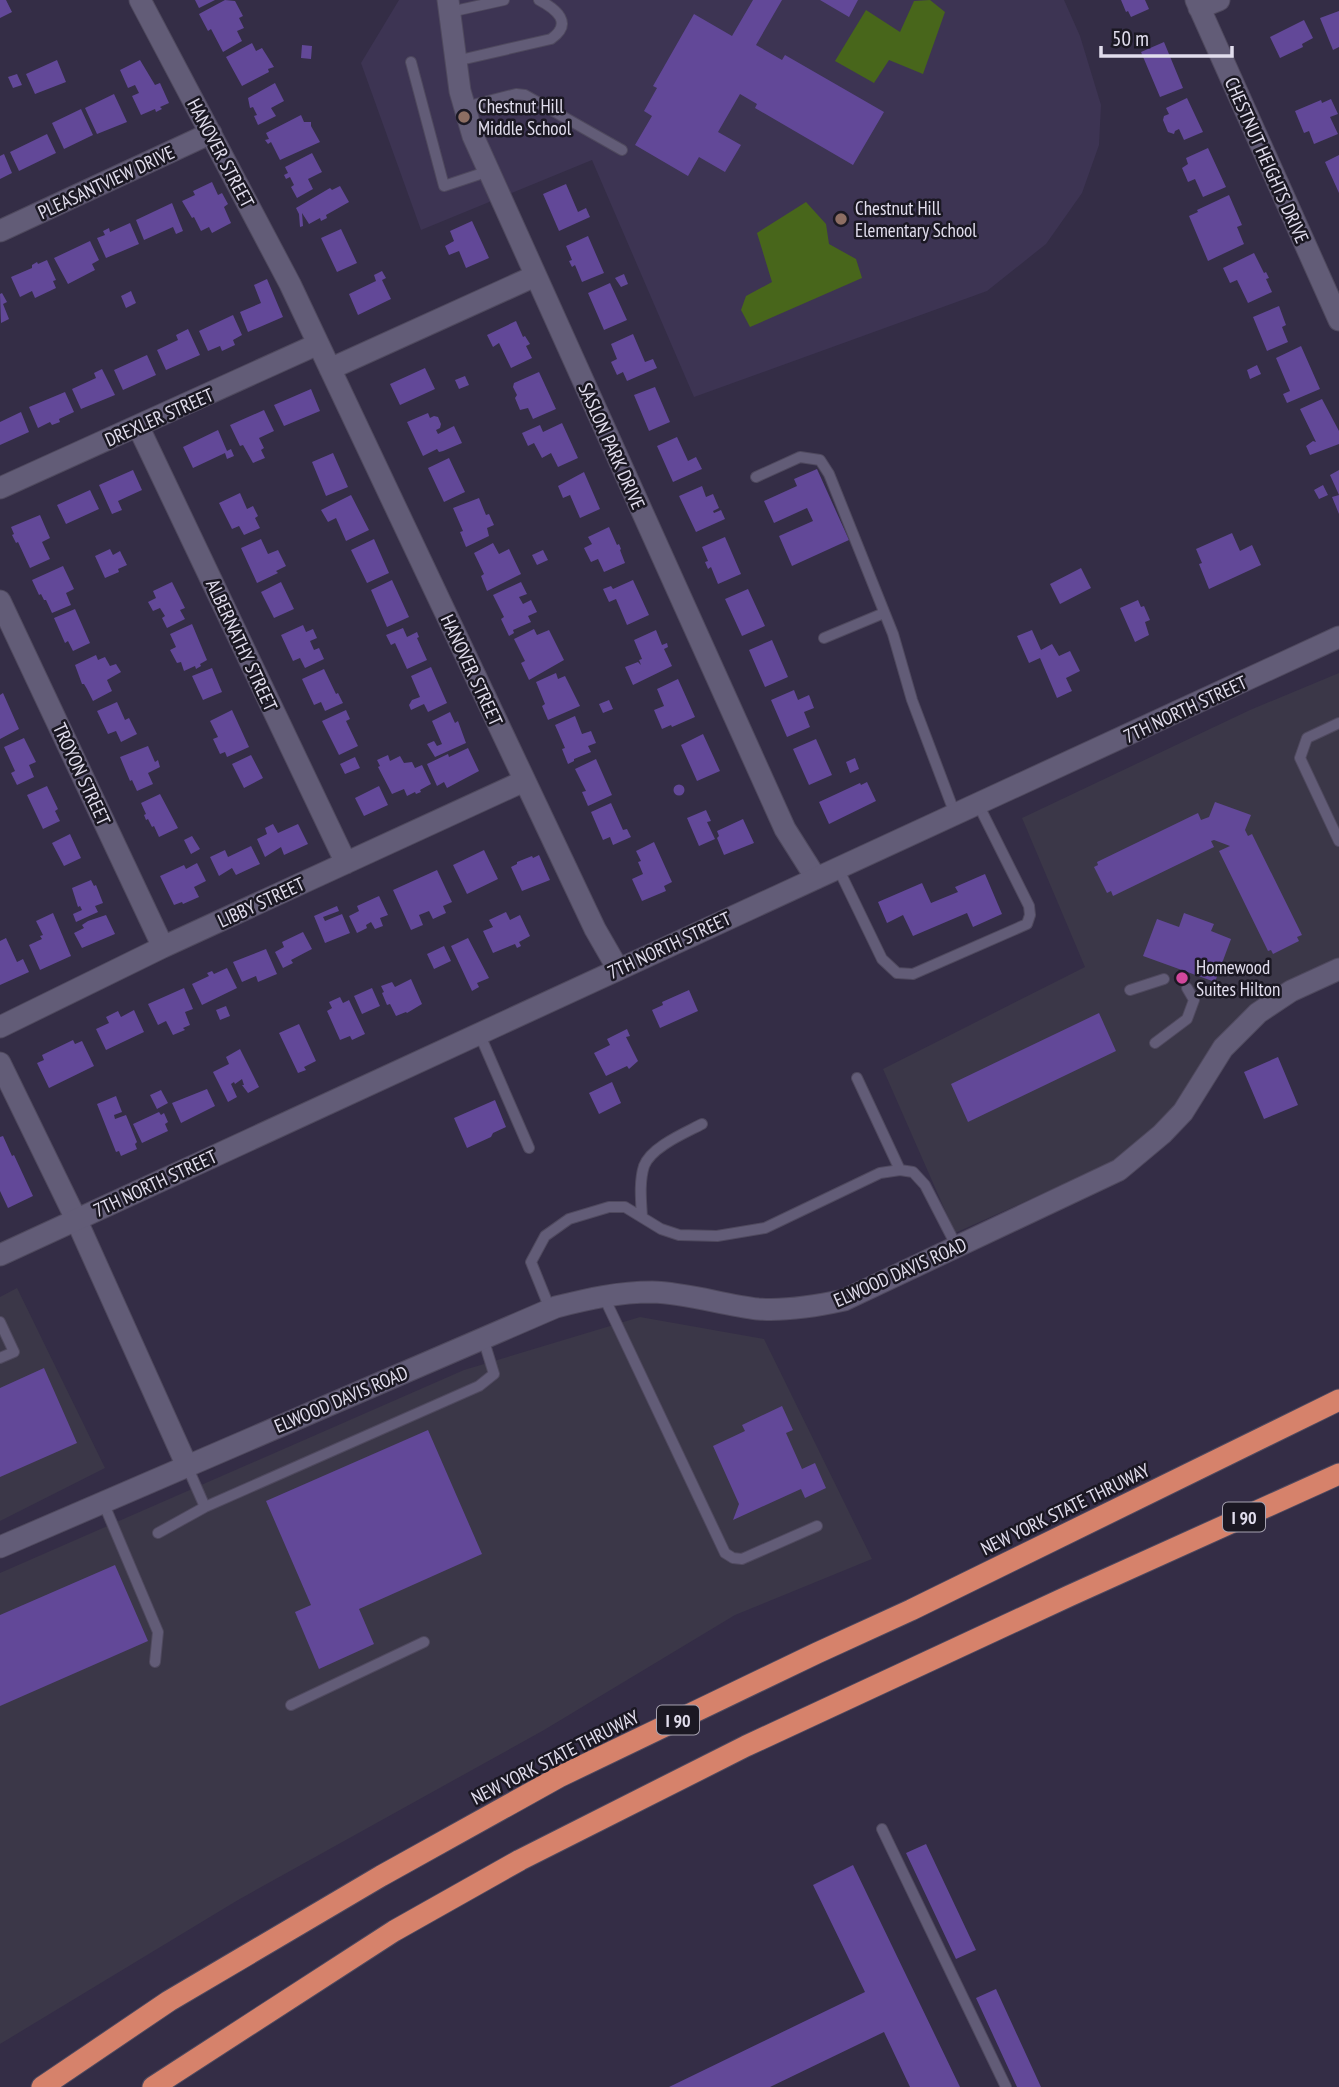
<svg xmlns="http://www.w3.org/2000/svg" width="1339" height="2087" font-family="'PT Sans Narrow',sans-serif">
  <rect width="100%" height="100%" fill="#342d46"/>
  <path fill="#3b3748" d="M1339 673V958L1279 988 1228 1027 1174 1109 1118 1160 955 1233 883 1069 1085 967 1022 818 1250 710Z
    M17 1288 105 1468 0 1521V1297Z
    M640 1317 764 1339 872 1559 735 1615 544 1730 238 1900 0 2044V1573L464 1370Z"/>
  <path fill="#3d3453" d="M399 0H1064L1080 36 1101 105 1099 145 1082 193 1046 244 987 291 694 397 592 160 421 230 361 63Z"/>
  <path fill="#48661b" d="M930 0 945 12 923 74 889 60 874 83 835 61 866 10 900 32 914 1Z
    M806 202 826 224 829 244 856 259 862 278 750 327 741 310 746 296 772 282 757 233Z"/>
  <path fill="#624898" d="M0 0H6L12 12 0 18Z
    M195 0H215L199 8Z
    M225 0 235 1 243 16 239 18 244 28 237 31 242 41 223 52 211 29 208 31 199 14Z
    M753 0H782L756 45 782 60 785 55 884 112 853 165 755 108 757 104 740 94 718 132 741 145 725 172 699 157 688 176 635 145 652 116 644 111 657 88 653 86 694 14 732 36Z
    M820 0H858L849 17Z
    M1121 0H1145L1149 9 1131 17 1128 11 1126 12Z
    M1339 11V47L1333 50 1320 18Z
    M1304 20 1313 38 1302 44 1303 47 1280 58 1270 37Z
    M1164 42 1183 88 1160 97 1141 52Z
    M252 43 256 51 262 48 274 67 268 69 269 72 242 86 226 57Z
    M302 45 312 46 311 59 301 58Z
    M57 60 66 82 35 94 26 74Z
    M140 60 155 85 160 83 169 103 160 107 162 109 156 112 155 109 141 115 132 96 139 93 135 85 128 88 120 70Z
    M17 74 22 85 13 88 8 77Z
    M275 83 284 101 271 108 276 116 258 125 254 116 257 115 253 107 250 108 248 98Z
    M114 94 127 122 97 134 85 108Z
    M1187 98 1203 132 1184 140 1179 129 1175 131 1174 134 1168 132 1163 120 1164 116 1169 114 1166 108Z
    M1331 99 1338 114 1330 117 1338 134 1314 144 1309 131 1304 133 1295 111 1321 100 1322 103Z
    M81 109 93 135 64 149 52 123Z
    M301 115 304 122H311V126L320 142 280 160 271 142 268 144 265 140 269 139 266 133Z
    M47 134 56 153 19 171 10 152Z
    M1208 148 1226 187 1203 197 1195 179 1188 182 1182 168 1188 164 1186 158Z
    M312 153 322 172 308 179 313 189 297 198 291 187 294 185 290 177 286 179 284 175 288 173 285 167Z
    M4 154 12 173 0 179V156Z
    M1339 155V193L1325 162Z
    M212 182 218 195 222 193 228 204 224 207 231 223 212 233 209 227 201 231 194 217 192 218 182 201 195 195 193 191Z
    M566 184 578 212 586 208 590 217 559 231 543 194Z
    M340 186 349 202 326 215 327 218 321 221 320 218 309 224 302 213 303 226 300 227 299 214 296 208 330 188 332 190Z
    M1229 195 1242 225 1237 227 1244 244 1208 261 1189 216 1198 212 1197 210Z
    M172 203 183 231 176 234 173 227 144 240 136 220Z
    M472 221 489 258 466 268 459 251 449 255 445 246 454 241 450 231Z
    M130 223 139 244 106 258 97 238 105 235 103 231 109 228 110 232Z
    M341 229 357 263 337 272 321 238Z
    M588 236 604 273 582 282 575 265 572 267 569 261 572 260 566 246Z
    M90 241 99 260 92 264 95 270 68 284 54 258Z
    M1254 253 1264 273 1266 272 1269 278 1266 279 1272 292 1248 303 1237 280 1230 283 1223 268Z
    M47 260 56 280 53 281 56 288 35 298 32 291 20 297 11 277 32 268V265L37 262 38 264Z
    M382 271 386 278 382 280 391 299 358 315 349 294 376 281 374 275Z
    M624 274 628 284 621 287 615 278Z
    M267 279 283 317 248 332 240 312 261 303 254 285Z
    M610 283 627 320 604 330 588 293Z
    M131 291 136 303 126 308 121 296Z
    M2 293 7 302 3 304 9 319 1 323 0 294Z
    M1279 306 1286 325 1282 327 1288 342 1267 351 1253 317Z
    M233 315 242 335 233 340 235 345 222 351 220 346 208 351 199 331Z
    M516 321 523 337 525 336 530 344 526 346 532 358 511 368 499 343 493 347 487 335Z
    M188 329 200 355 166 370 157 350 178 340 176 335Z
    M633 334 645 362 653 359 657 368 627 381 623 372 617 375 611 362 617 359 611 344Z
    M1301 346 1320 389 1287 403 1283 394 1290 391 1276 358Z
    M147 355 156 375 123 390 114 370Z
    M1257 365 1261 374 1250 379 1247 370Z
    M425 368 435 389 400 405 390 384Z
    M102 369 115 395 81 409 72 389 96 378 94 373Z
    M539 372 556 409 533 419 528 408 520 410 515 398 517 395 513 387 514 383Z
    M465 376 469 385 459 389 455 380Z
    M655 387 670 422 649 431 634 395Z
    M311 389 320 411 284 426 274 405Z
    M65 392 74 412 59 419 60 422 52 425 50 422 38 428 29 407Z
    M1322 399 1339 431V444L1310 455 1306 446 1313 441 1316 442 1300 409Z
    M264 410 274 431 259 438 264 448 261 450 265 458 253 463 243 445 240 446 230 425Z
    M21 412 29 432 0 445V422Z
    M428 413 430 418 434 416 438 417 441 424 440 428 436 430 438 434 454 426 462 443 443 451 439 452 437 449 423 456 407 422Z
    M562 423 578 458 558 467 551 453 542 458 534 443 528 446 522 433 540 425 543 432Z
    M218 430 227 451 231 449 234 456 227 459 225 453 193 468 183 447Z
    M677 437 688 461 696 457 702 469 673 482 657 446Z
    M333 453 348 487 326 496 312 462Z
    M449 458 465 492 444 502 428 468Z
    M817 469 849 540 792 566 779 536 813 521 807 508 774 523 764 501 797 486 794 479Z
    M133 470 142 490 118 501 122 510 112 514 99 485Z
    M1339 470V514L1332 497 1339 495 1330 475Z
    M584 472 600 509 580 518 570 495 563 498 558 486Z
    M1323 485 1328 495 1319 499 1314 490Z
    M702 486 706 497 713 494 719 508 713 511 714 513 721 510 725 519 696 532 679 496Z
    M90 490 99 509 66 524 57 505Z
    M240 493 247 509 253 506 258 516 255 518 260 528 244 535 239 526 232 529 219 503Z
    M351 495 369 530 346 541 336 518 328 522 321 510Z
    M479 498 486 515 489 514 494 525 487 528 489 536 466 547 460 532 463 531 453 508Z
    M40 515 50 538 42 542 50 559 30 568 18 542 16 543 12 535 14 534 11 527Z
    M609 527 617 545 619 544 621 549 620 550 625 563 604 572 598 559 591 562 584 548 592 544 588 537Z
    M1232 533 1240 551 1252 545 1261 565 1209 589 1199 564 1202 563 1196 549Z
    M725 537 741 574 718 584 711 567 708 569 705 562 708 561 702 547Z
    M261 539 268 554 278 550 286 566 276 571 278 573 257 583 241 548Z
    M374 539 389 573 367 583 351 550Z
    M493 543 499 554 509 549 521 574 487 591 481 576 484 574 474 553Z
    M110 549 113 555 120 551 127 565 118 569 119 572 105 578 95 556Z
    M543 550 548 560 537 565 532 555Z
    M63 566 74 589 66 593 71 605 52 613 46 600H44L41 594 39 595 32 580Z
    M1081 568 1091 588 1060 604 1050 584Z
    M392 580 409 617 387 627 371 590Z
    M633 580 649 615 627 625 616 599 609 602 603 589 611 586 613 589Z
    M172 582 185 608 180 610 185 619 167 628 162 618 165 616 160 608 153 611 148 602 156 598 153 591Z
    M281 582 294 609 274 618 261 592Z
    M521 582 527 594 519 597 523 604 531 600 537 612 528 616 531 622 513 630 514 633 509 636 501 619 504 617 493 595Z
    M748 589 765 626 742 636 725 599Z
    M1138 600 1141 607 1144 606 1150 620 1145 622 1149 635 1135 642 1120 608Z
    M75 609 90 643 73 651 68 641 65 643 54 618Z
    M192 624 207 660 200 664 201 666 196 669 195 666 184 671 181 662 177 663 170 650 176 647 170 634Z
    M303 625 306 632 313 629 317 638 310 641 314 650 319 648 324 659 305 668 300 658 293 661 281 635Z
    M403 628 407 637 417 632 419 637 417 638 427 660 407 669 395 643 391 645 386 635Z
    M534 629 537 635 549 630 564 660 529 680 521 663 525 661 514 639Z
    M656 630 662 645 667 643 668 647 664 649 672 666 633 685 625 667 638 662 641 665 639 660 642 659 634 640Z
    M1032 630 1041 650 1052 644 1059 656 1070 651 1080 671 1066 678 1072 691 1057 698 1040 658 1029 663 1017 636Z
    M772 640 788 677 765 687 749 650Z
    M96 655 98 660 105 657 110 666 116 664 121 672 107 680 112 691 93 701 87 689 84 684H82L75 665Z
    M431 667 447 703 428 712 424 704 411 710 409 705 412 700 420 697 411 676Z
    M212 668 222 692 203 700 192 676Z
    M324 669 336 694 338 693 343 703 325 711 321 702 314 705 302 679Z
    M556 673 558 679 565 676 580 706 548 720 542 706 545 704 536 682Z
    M678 679 695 717 672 727 671 725 662 729 654 710 664 706 657 689Z
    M794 690 798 700 809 695 814 708 804 712 810 727 787 737 771 700Z
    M3 693 19 729 0 739V695Z
    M609 700 613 709 603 713 599 704Z
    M117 702 125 720 129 718 137 734 121 742 116 731 108 734 97 711Z
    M232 710 249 747 227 757 225 752 220 754 213 739 218 737 210 721Z
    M346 710 350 719 346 721 358 746 339 755 322 721Z
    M450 712 455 723 458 721 466 743 435 757 427 744 434 741 437 746 442 744 432 721Z
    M575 716 582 734 591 731 596 743 588 746 591 752 574 759V761L568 764 562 749 565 748 555 725Z
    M703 734 720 771 697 781 681 745Z
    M24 738 36 762 29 765 34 777 17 785 11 773 15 771 4 747Z
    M816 739 832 775 809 785 793 749Z
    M148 746 155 762 158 760 160 767 148 773 153 784 137 791 132 780 130 781 120 757Z
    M468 748 479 771 447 788 444 782 437 786 427 764 448 754 449 757Z
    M251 755 263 778 244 788 232 764Z
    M388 755 390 761 400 756 404 763 412 762 415 768 422 765 431 784 420 790 421 792 416 794 415 792 407 796 404 789 392 794 378 767 380 766 377 760Z
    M355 757 360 768 345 774 340 764Z
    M855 758 859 769 850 773 846 762Z
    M596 759 612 795 588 806 582 792 586 791 575 769Z
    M867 782 876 801 829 824 819 802 860 783 861 785Z
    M673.5 790a5.5 5.5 0 1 1 11 0a5.5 5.5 0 1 1-11 0Z
    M47 786 58 809 55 811 60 821 43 829 27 795Z
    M379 786 388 805 364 816 355 798Z
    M160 794 178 828 159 837 154 826 152 827 148 819 146 820 144 815 146 814 141 803Z
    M1215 802 1251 815 1245 830 1248 836 1252 834 1302 935 1297 937 1299 941 1273 954 1271 950 1268 951 1219 851 1230 846 1214 840 1211 841 1214 847 1113 896 1111 891 1107 893 1094 867 1098 865 1097 862 1198 813 1201 820 1209 817Z
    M611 803 623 830 627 829 631 837 613 845 610 837 603 840 591 812Z
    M706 810 711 821 707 822 715 839 699 846 687 818Z
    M743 819 754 843 724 855 717 838 719 836 717 831Z
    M273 824 278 833 298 824 308 844 284 855 281 847 265 857 257 839 267 834 265 828Z
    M70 834 81 858 64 866 52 843Z
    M192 836 200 849 191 854 184 840Z
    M654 842 672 882 664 886 666 891 642 901 632 879 643 874 638 862 641 861 636 851Z
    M251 846 260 864 236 875 232 868 219 876 210 857 225 850 228 857Z
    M484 850 498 879 467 894 453 865Z
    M539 855 550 880 522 891 511 867 517 864V862L532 856 533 858Z
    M197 863 206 881 194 887 199 897 183 904 182 902 174 905 160 876 184 865 186 869Z
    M437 870 452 902 443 906 446 913 433 919 429 911 419 915 423 925 411 930 393 890Z
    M985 874 1002 914 973 927 967 913 913 936 903 915 887 923 878 902 922 883 931 903 958 892 955 887Z
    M91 880 94 886 96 885 103 903 95 906 98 912 76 922 73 914 82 910 80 906 78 907 72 888Z
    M379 896 388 915 380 918 383 926 375 929 371 922 366 925 367 928 357 933 349 916 359 911 357 906Z
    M337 906 339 911 323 917 325 921 342 914 350 933 325 943 314 916Z
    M506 912 510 920 520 915 530 936 519 942 521 946 517 948 515 944 493 953 483 931 493 927 489 920Z
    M53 913 71 956 40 970 29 945 42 939 40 936 43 935 36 921Z
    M1184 913 1214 924 1211 931 1231 939 1215 982 1143 956 1157 919 1179 927Z
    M106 915 115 934 82 948 74 933 84 928 82 925 88 921Z
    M303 932 312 949 291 960 293 963 283 968 275 952 284 947 282 942Z
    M6 938 17 962 23 959 29 972 0 985V941Z
    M468 938 489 978 477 983 479 987 472 991 451 946Z
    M444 946 451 961 434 969 427 954Z
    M266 949 277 974 258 982 256 976 242 982 233 962Z
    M227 968 237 988 202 1005 192 984 209 976 207 973 212 971 214 974Z
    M411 979 422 1004 407 1013 406 1012 396 1016 390 1004 387 1005 382 993 384 992 381 986 392 982 395 987Z
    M184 988 193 1009 185 1012 190 1025 183 1028 185 1030 173 1035 166 1021 158 1025 148 1004Z
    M372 988 380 1006 362 1014 354 996Z
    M689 990 698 1011 660 1028 652 1010 663 1005 662 1002Z
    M340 997 343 1003 349 1000 365 1034 352 1040 350 1036 340 1040 327 1011 332 1008 329 1002Z
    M226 1006 230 1016 220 1020 216 1010Z
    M134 1010 144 1032 106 1050 96 1029 109 1023 106 1017 118 1011 121 1017Z
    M1099 1013 1116 1051 968 1122 951 1084Z
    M299 1024 316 1061 304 1067 306 1070 298 1073 279 1033Z
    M627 1029 630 1036 626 1037 638 1061 629 1069 627 1066 606 1076 594 1053 610 1045 607 1039Z
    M73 1040 75 1044 82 1041 94 1066 49 1088 37 1063 44 1060 42 1055Z
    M240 1049 259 1087 248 1093 242 1085H244L242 1079 235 1084 234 1082 231 1084 237 1097 228 1102 213 1072 229 1064 226 1057Z
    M1278 1057 1298 1105 1264 1119 1244 1072Z
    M612 1082 621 1103 599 1114 589 1093Z
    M207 1089 215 1106 181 1123 172 1103Z
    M161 1090 168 1103 157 1109 150 1095Z
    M116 1096 122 1112 114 1115 115 1119 126 1115 137 1142 135 1144 137 1149 121 1156 119 1151 116 1152 97 1104Z
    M495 1100 506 1127 493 1133 491 1137 467 1148 454 1118Z
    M159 1112 161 1115 164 1113 168 1122 165 1124 168 1131 142 1143 133 1124Z
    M3 1136 12 1156 14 1155 33 1196 8 1208 0 1191V1137Z
    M44 1368 77 1443 0 1477V1388Z
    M782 1406 793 1430 786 1433 802 1469 815 1463 826 1488 805 1498 801 1489 733 1520 739 1504 713 1446 745 1431 742 1425Z
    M428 1430 482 1554 359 1609 374 1644 319 1669 295 1612 311 1605 266 1501Z
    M115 1565 148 1641 0 1706V1615Z
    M926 1844 976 1950 956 1959 906 1853Z
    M853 1865 960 2087H910L884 2032 770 2087H669L865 1992 813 1885Z
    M996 1989 1041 2087H1017L976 1998Z"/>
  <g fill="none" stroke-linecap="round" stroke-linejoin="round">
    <defs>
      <path id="lane" d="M450 12 504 0
        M456 61 551 39C574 23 556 9 539 0
        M411 62 444 186 489 171
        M465 107 516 94 525 95 622 150
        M756 477 800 457 820 460 829 474 893 634 912 700 955 814
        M824 638 884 613
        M1339 723 1307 738 1300 758 1339 841
        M838 868 882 959 897 973 913 974 1027 924 1030 915 1029 906 978 804
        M1130 990 1164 979
        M479 1033 529 1148
        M1155 1043 1187 1019 1194 1000 1187 988
        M857 1078 900 1170
        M642 1217C641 1200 639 1182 644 1166 651 1147 685 1133 702 1124
        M603 1295 725 1553 733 1558 742 1559 817 1526
        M550 1309 531 1262 545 1236 569 1219 609 1207H625L661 1229 679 1235 717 1236 765 1228 880 1173 900 1170 913 1172 925 1185 957 1247
        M0 1322 14 1352 0 1358
        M187 1466 205 1507
        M103 1502 158 1632 155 1662
        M158 1533 205 1507 479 1386 494 1374 483 1338
        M291 1705 424 1642
        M882 1829 1006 2087"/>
      <path id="street" d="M140 0 290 284 595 929 618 969
        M448 0 460 91 473 136 785 829 816 878
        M1196 0 1339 320
        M1199 8 1219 0
        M0 231 211 133
        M330 369 535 276
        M138 426 346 863
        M0 488 318 344
        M0 601 163 947
        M0 1027 163 947 524 781
        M0 1063 76 1219 187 1466
        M0 1547 556 1307C588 1299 618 1292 652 1292 688 1293 723 1305 758 1309 787 1311 817 1306 844 1300L1119 1170 1162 1134 1183 1112 1223 1048 1258 1013 1291 991 1339 969"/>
      <path id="secondary" d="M0 1255 1339 637"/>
      <path id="highway" d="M42 2087 169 2001 381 1876 559 1777 817 1653 911 1610 1339 1400
        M153 2087 394 1931 520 1860 746 1746 1069 1596 1339 1474"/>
    </defs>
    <use href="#lane" stroke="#4f495e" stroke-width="12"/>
    <use href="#street" stroke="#4f495e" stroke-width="23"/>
    <use href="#secondary" stroke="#4f495e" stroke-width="23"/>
    <use href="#highway" stroke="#4f495e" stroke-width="23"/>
    <use href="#lane" stroke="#625c77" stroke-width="10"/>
    <use href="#street" stroke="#625c77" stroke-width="21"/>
    <use href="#secondary" stroke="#625c77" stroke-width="21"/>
    <use href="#highway" stroke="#d6826b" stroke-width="21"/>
  </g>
  <g fill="#8d6e63" stroke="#1b1823" stroke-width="2.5">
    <circle cx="464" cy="117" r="7"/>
    <circle cx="841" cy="219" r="7"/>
  </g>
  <circle fill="#d1479c" stroke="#1b1823" stroke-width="2.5" cx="1182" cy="978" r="7"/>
  <g text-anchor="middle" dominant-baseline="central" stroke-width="5" stroke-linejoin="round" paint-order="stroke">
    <g fill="#1b1823" stroke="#a6a2b0" stroke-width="2">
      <rect x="1223" y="1502.5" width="42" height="29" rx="5"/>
      <rect x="657" y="1705.5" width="42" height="29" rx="5"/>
    </g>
    <g font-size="18" font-weight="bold" fill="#e1dded">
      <text x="1244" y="1517">I 90</text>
      <text x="678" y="1720">I 90</text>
    </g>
    <g font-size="19" fill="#e1dded" stroke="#1b1823" text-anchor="start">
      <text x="478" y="106">Chestnut Hill<tspan x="478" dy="22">Middle School</tspan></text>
      <text x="855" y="208">Chestnut Hill<tspan x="855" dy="22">Elementary School</tspan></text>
      <text x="1196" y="967">Homewood<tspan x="1196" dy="22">Suites Hilton</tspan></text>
    </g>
    <g font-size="19" fill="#e1dded" stroke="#1b1823">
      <text transform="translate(221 153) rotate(62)">HANOVER STREET</text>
      <text transform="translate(1267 160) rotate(66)">CHESTNUT HEIGHTS DRIVE</text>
      <text transform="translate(106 182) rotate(-25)">PLEASANTVIEW DRIVE</text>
      <text transform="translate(159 417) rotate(-24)">DREXLER STREET</text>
      <text transform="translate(612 446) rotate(66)">SASLON PARK DRIVE</text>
      <text transform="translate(242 645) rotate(65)">ALBERNATHY STREET</text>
      <text transform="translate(472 670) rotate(65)">HANOVER STREET</text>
      <text transform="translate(1185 709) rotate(-25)">7TH NORTH STREET</text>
      <text transform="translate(82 774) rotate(65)">TROYON STREET</text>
      <text transform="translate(261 902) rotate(-25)">LIBBY STREET</text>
      <text transform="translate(669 945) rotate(-25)">7TH NORTH STREET</text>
      <text transform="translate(155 1183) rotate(-25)">7TH NORTH STREET</text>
      <text transform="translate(900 1272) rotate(-24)">ELWOOD DAVIS ROAD</text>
      <text transform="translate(341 1399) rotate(-23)">ELWOOD DAVIS ROAD</text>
      <text transform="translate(1065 1509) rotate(-26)">NEW YORK STATE THRUWAY</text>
      <text transform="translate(555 1757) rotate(-27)">NEW YORK STATE THRUWAY</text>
    </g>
  </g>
  <path d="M1101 46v10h131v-10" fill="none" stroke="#e1dded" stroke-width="3.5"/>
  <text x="1112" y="46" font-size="21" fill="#e1dded" stroke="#1b1823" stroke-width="5" paint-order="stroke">50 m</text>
</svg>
